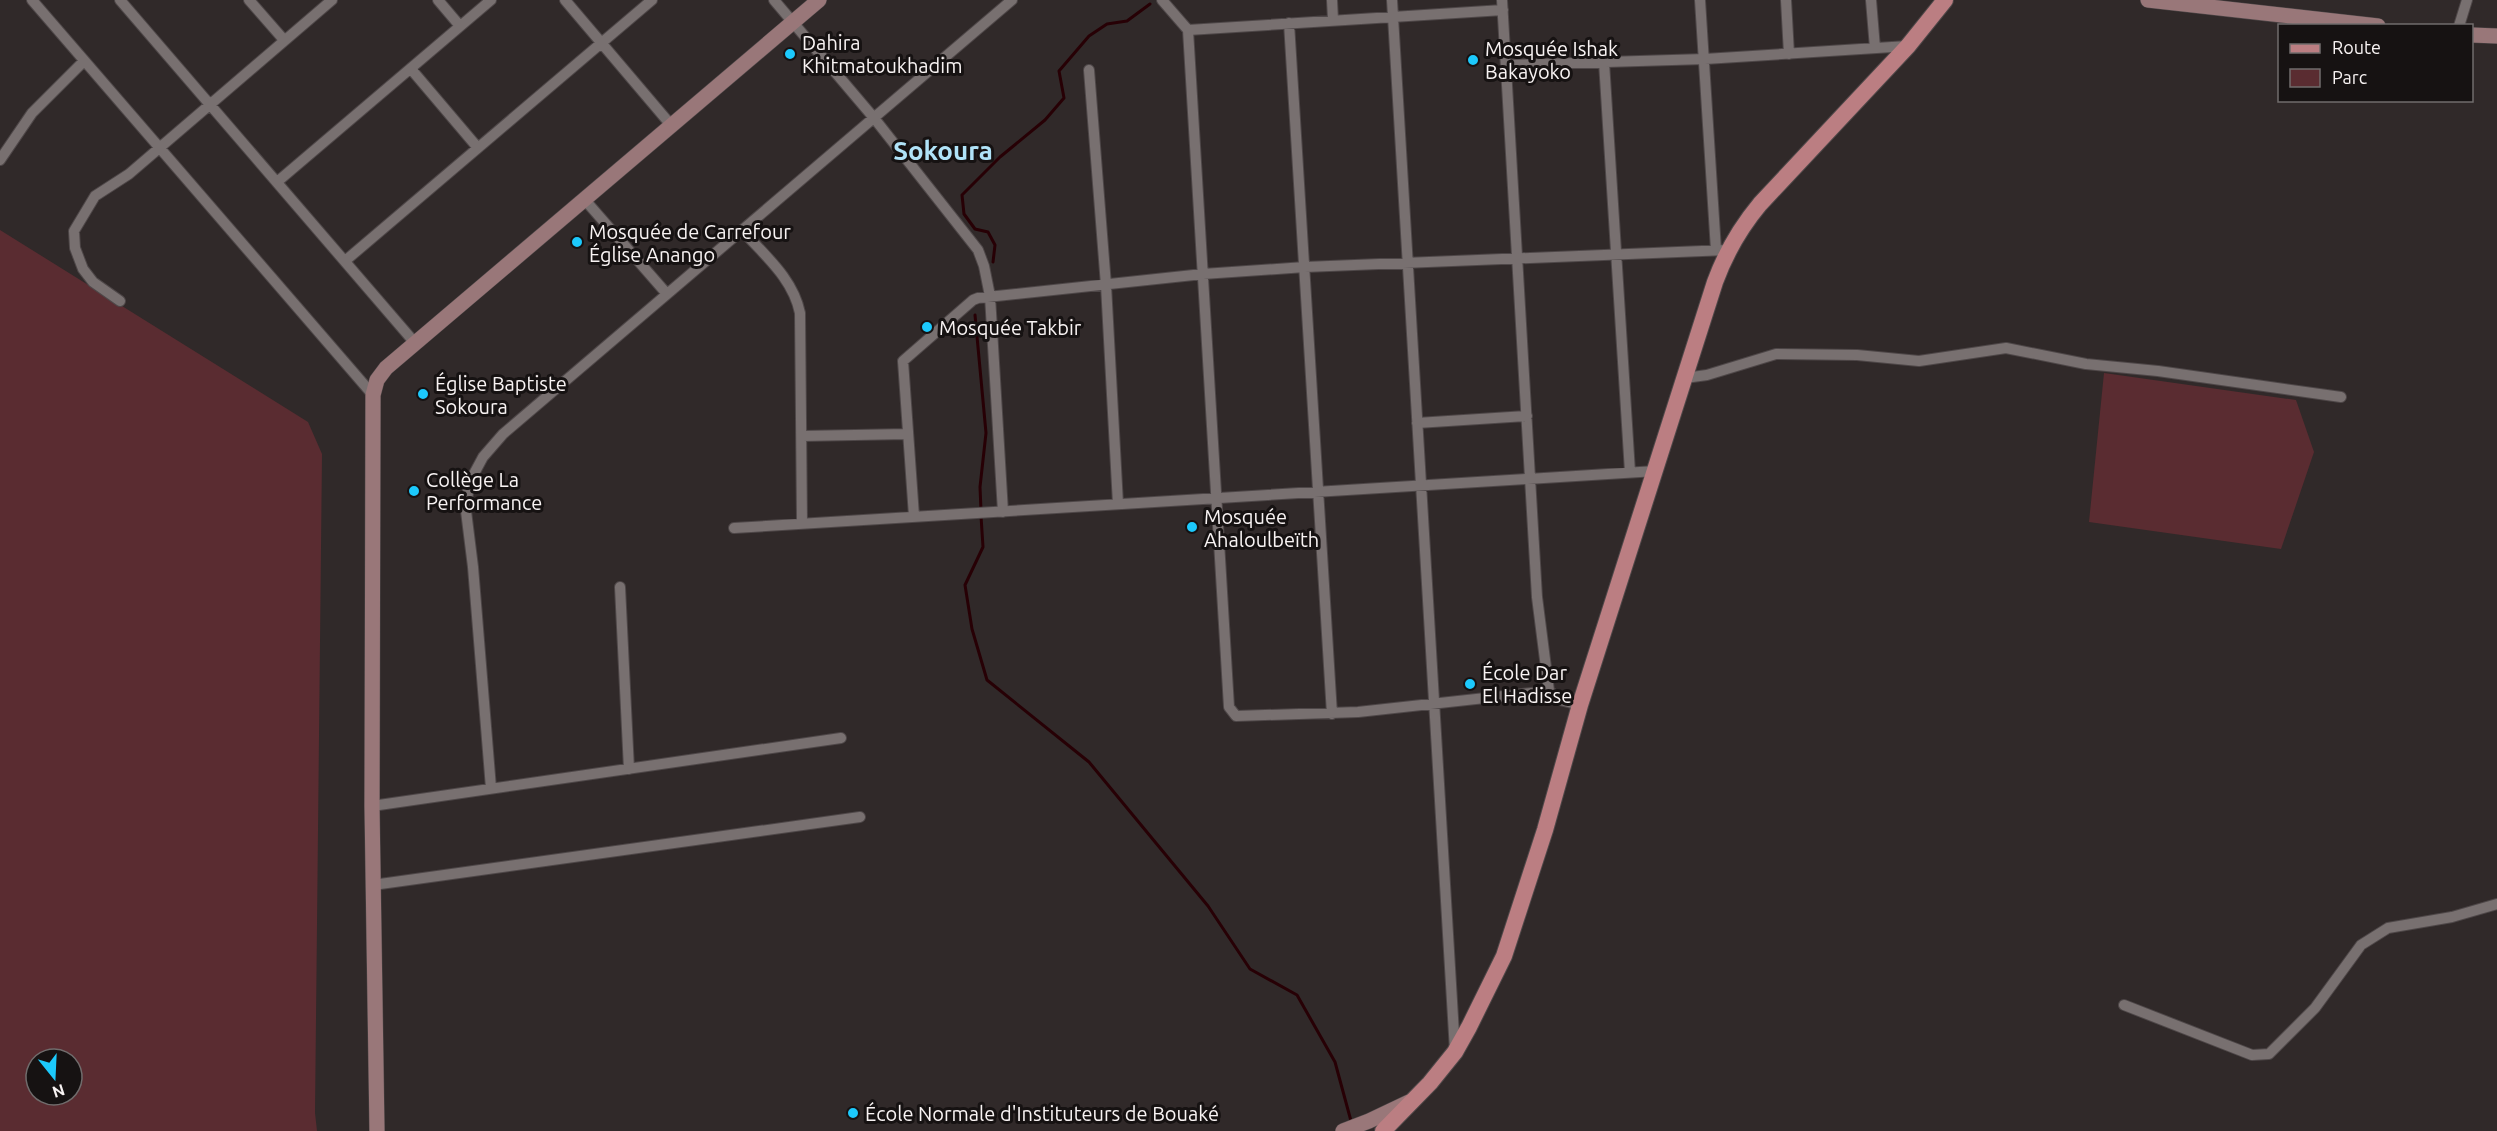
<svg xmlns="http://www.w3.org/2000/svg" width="2497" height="1131" font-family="Ubuntu,sans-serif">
  <rect width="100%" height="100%" fill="#302929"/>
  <path fill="#5a2c31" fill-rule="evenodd" d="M0 230 308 422 322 454 315 1113 317 1131H0ZM36 1059H72V1095H36Z
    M2104 373 2296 400 2314 452 2281 549 2089 522Z"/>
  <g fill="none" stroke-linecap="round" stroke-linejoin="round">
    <path stroke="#270005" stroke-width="3" d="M993 262 995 245 988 232 975 229 964 214 962 195 1000 157 1045 120 1064 98 1059 71 1089 36 1107 24 1127 21 1150 4
      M975 315 986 433 980 487 981 510
      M981 516 983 547 965 585 972 629 987 680 1089 762 1208 906 1250 969 1297 995 1335 1062 1351 1121"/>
    <defs>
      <path id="street" d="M32 0 373 395
        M120 0 415 343
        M249 0 284 40
        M438 0 460 26
        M565 0 671 125
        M774 0 874 118 978 250 984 266 990 296 1003 512
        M1162 0 1188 30 1229 707 1236 716 1358 712 1549 691
        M1332 0 1333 20
        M1392 0 1455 1051
        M1502 0 1537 597 1549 691 1560 700 1580 705
        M1700 0 1716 250
        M1786 0 1789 54
        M1871 0 1875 48
        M1289 23 1332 714
        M2459 26 2467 0
        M1188 30 1503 10
        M1604 62 1630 472
        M1507 65 1705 59 1908 46
        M411 69 478 148
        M1089 70 1106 285 1118 504
        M0 160 32 113 84 61
        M277 182 491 0
        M585 200 667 294
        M742 230C764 255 793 278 800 313L802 524
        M345 261 652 0
        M120 301 93 282 83 269 75 248 74 231 95 196 129 174 332 0
        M1685 378 1707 375 1776 354 1857 355 1919 361 2006 348 2086 364 2158 371 2341 397
        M1417 423 1527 416
        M802 436 907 434
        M914 516 903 361 973 300 978 298 1203 274 1305 267 1727 250
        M734 528 1656 471
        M620 587 629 769
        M491 788 473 567 466 511 469 483 483 457 503 434 1012 0
        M372 806 841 738
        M373 885 860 817
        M2124 1005 2252 1055 2269 1054 2315 1008 2361 945 2388 928 2452 917 2497 904"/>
      <path id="secondary" d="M2148 0 2378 26
        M2472 35 2497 36
        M377 1131 372 806 373 395 377 380 386 368 819 0
        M1343 1131 1369 1121 1409 1102"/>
      <path id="primary" d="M1383 1131 1430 1083 1455 1052 1469 1027 1504 956 1545 830 1580 705 1715 282C1726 252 1740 228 1760 204L1908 46 1945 0"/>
    </defs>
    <use href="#street" stroke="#4e4748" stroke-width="12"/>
    <use href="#secondary" stroke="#4e4748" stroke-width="16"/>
    <use href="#primary" stroke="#4e4748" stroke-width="18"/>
    <use href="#street" stroke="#787070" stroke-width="10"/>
    <use href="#secondary" stroke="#997779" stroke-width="15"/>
    <use href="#primary" stroke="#bb7e82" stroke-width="16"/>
  </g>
  <g fill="#1cc9fc" stroke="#161212" stroke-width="2">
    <circle cx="790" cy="54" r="6"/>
    <circle cx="1473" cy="60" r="6"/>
    <circle cx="577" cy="242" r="6"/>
    <circle cx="927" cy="327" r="6"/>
    <circle cx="423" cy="394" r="6"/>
    <circle cx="414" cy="491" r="6"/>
    <circle cx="1192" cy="527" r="6"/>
    <circle cx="1470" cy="684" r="6"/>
    <circle cx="853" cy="1113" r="6"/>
  </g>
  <g text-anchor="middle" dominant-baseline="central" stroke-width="6" stroke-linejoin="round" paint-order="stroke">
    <g font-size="20" fill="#f8f3f3" stroke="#161212" text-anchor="start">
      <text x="802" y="42">Dahira<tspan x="802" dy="23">Khitmatoukhadim</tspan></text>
      <text x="1485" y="48">Mosquée Ishak<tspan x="1485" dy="23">Bakayoko</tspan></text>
      <text x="589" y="231">Mosquée de Carrefour<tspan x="589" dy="23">Église Anango</tspan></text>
      <text x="939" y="327">Mosquée Takbir</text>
      <text x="435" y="383">Église Baptiste<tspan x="435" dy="23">Sokoura</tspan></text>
      <text x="426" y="479">Collège La<tspan x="426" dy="23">Performance</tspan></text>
      <text x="1204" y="516">Mosquée<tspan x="1204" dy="23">Ahaloulbeïth</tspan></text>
      <text x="1482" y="672">École Dar<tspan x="1482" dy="23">El Hadisse</tspan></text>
      <text x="865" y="1113">École Normale d'Instituteurs de Bouaké</text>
    </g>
    <g font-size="26" font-weight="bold" fill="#b0e3f8" stroke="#161212">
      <text x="943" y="150">Sokoura</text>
    </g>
  </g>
  <rect x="2278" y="24" width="195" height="78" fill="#161212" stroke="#706c6c" stroke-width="1.5"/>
  <rect x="2290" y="44" width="30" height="9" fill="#bb7e82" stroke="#706c6c" stroke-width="1.5"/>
  <text x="2332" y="54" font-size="18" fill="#f8f3f3">Route</text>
  <rect x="2290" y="69" width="30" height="18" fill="#5a2c31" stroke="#706c6c" stroke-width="1.5"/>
  <text x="2332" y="84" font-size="18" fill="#f8f3f3">Parc</text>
  <g transform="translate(54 1077) rotate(162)"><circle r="28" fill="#161212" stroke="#706c6c" stroke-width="1.5"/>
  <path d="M0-4.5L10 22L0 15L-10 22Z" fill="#1cc9fc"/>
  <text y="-9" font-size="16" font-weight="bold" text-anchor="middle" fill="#f8f3f3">N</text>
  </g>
</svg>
